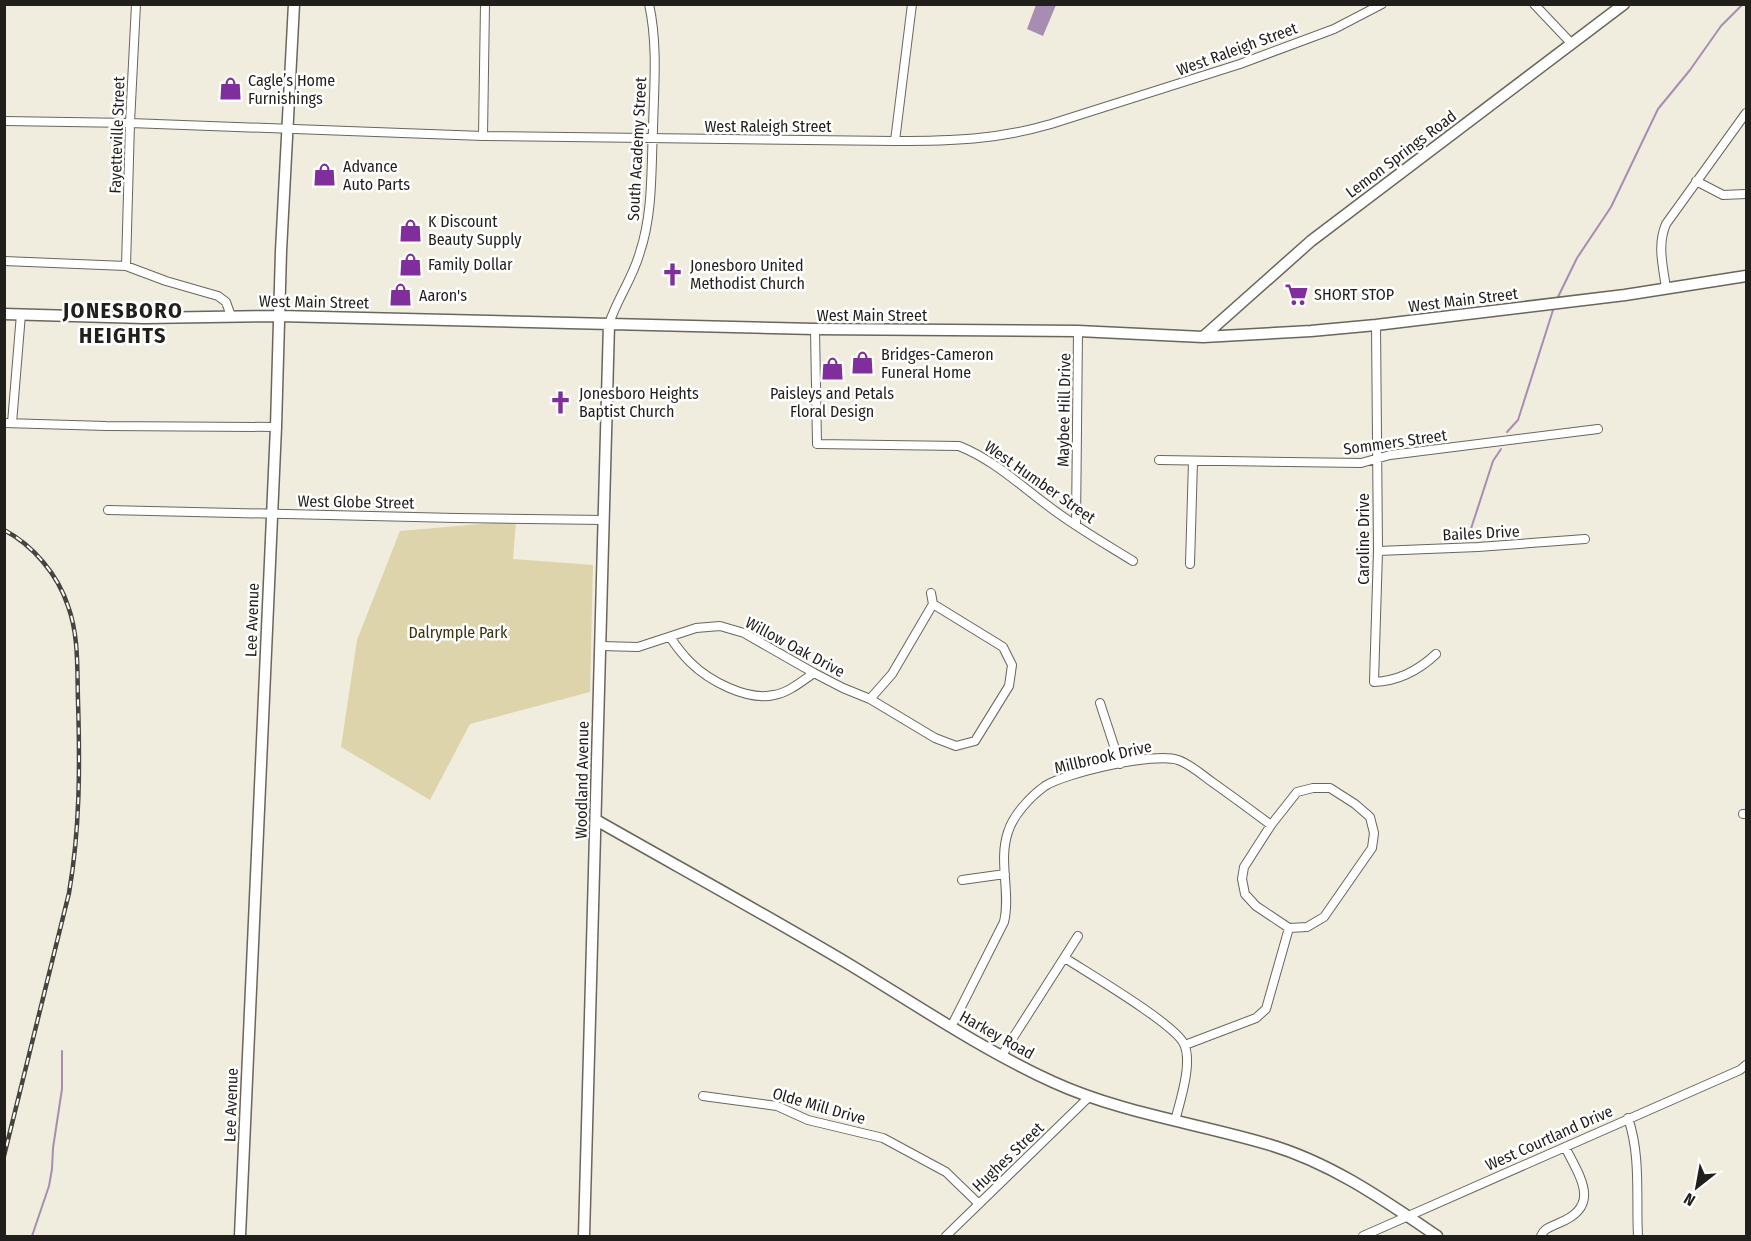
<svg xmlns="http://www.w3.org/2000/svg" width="1751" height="1241" font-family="'Fira Sans Condensed',sans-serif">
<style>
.green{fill:#ddd4ab}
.water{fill:#a88db3}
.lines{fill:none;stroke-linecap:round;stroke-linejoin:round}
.stream{stroke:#a88db3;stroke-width:2}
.street-casing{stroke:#69665b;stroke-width:10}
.secondary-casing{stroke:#69665b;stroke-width:13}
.street{stroke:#fff;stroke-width:8}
.secondary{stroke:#fff;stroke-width:10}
.rail-casing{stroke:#45443e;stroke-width:4.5}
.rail{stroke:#fff;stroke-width:2;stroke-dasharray:7;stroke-linecap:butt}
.labels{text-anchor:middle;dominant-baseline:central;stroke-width:5;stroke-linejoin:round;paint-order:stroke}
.street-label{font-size:16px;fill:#201f1b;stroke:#fff}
.poi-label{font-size:16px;fill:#201f1b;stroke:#fff;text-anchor:start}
.park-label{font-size:16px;fill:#3b330e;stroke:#fff}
.district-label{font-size:22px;font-weight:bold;letter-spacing:1.5px;fill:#201f1b;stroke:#fff}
</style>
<rect width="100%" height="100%" fill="#f0eddf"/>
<!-- green -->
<path class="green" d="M516 521 513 559 593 565 590 692 470 724 430 800 341 747 357 640 400 531Z"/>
<!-- water -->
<path class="water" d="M1036 5H1056L1043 36 1027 29Z"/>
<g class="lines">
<!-- stream -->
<path class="stream" d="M1557 299 1577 258 1611 207 1658 109 1690 70 1721 26 1743 4
M1507 432 1518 420 1554 307
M1467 541 1493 461 1501 449
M32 1236 49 1186 52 1169 53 1148 62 1089V1051"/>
<defs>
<path id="street" d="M1534 4 1571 43
M4 121 130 123 483 136 895 141C952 141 996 140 1051 124L1240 64 1334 29 1382 4
M483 136 485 4
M895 141 912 4
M1696 181 1723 195 1746 194
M4 261 126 266 166 281 218 296 226 302 231 316
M126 266 130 123 136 4
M1666 288C1663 266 1657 245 1666 224L1746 113
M609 324C617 299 633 278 640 252 653 213 651 170 653 129 654 87 658 45 649 4
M1376 325 1378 551 1374 682C1399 681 1418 671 1436 654
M815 329 817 444 959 446C992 459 1019 484 1047 505 1074 526 1104 543 1133 561
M4 423 106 426 276 427
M12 423 21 314
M1159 460 1361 463 1390 455 1598 429
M108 510 456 518 604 520
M1076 525 1078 331
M1378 551 1478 547 1585 539
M1190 564 1193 461
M670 637C676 646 683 655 690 662 709 681 747 701 774 695 788 693 802 681 814 673
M601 646 638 647 696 628 720 626 744 633 814 673 843 688 870 699 892 674 933 604 931 593
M870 699 935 738 956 746 975 741 1009 686 1012 665 1003 647 933 604
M1100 703 1120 764
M1313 788H1330L1355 804 1370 817 1374 833 1372 848 1324 917 1307 927 1289 928 1256 906 1245 894 1242 879 1244 867 1271 825 1297 792Z
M1743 814H1746
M962 880 1005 874
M1065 958C1088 973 1175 1024 1184 1044 1193 1063 1180 1101 1175 1121
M951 1027 1004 922C1011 893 998 861 1008 832 1013 815 1031 796 1045 786 1065 773 1155 752 1178 760 1190 764 1201 774 1212 782 1232 796 1252 811 1271 825
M1185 1045 1256 1018 1266 1009 1289 928
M1002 1055 1078 936
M703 1096 777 1106 808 1120 883 1138 946 1172 979 1204
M1628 1118C1641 1155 1636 1198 1638 1236
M946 1236 1089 1097
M1363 1236 1740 1070 1746 1065
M1541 1236C1544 1228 1551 1227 1559 1223 1602 1206 1580 1177 1565 1147"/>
<path id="secondary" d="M4 314 144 318 279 316 815 329 1078 331 1203 337 1311 331 1376 325 1625 295 1746 276
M1203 337 1311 241 1624 4
M596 820C682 869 768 916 852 966 918 1006 983 1050 1053 1082 1121 1113 1196 1123 1267 1144 1330 1162 1384 1200 1437 1236
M240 1236 276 427 281 251 294 4
M584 1236 609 324"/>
</defs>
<!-- street casing -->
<use href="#street" class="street-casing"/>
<!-- secondary casing -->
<use href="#secondary" class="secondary-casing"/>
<!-- street -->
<use href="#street" class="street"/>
<!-- secondary -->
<use href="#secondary" class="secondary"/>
<defs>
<path id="rail" d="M4 530C33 545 58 575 68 606 79 636 77 669 78 701 80 766 80 829 69 893L4 1156"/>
</defs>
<!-- rail casing -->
<use href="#rail" class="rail-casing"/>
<!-- rail -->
<use href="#rail" class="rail"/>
</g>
<!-- icons -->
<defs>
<symbol id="shop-bare" viewBox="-9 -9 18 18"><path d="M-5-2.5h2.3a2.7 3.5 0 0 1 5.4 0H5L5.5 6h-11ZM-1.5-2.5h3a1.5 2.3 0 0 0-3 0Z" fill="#812e9d" stroke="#fff" stroke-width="2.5" paint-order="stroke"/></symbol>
<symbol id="church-bare" viewBox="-9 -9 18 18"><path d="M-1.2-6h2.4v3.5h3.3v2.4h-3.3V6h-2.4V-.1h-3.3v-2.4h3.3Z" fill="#812e9d" stroke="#fff" stroke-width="2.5" paint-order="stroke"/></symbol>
<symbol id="supermarket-bare" viewBox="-9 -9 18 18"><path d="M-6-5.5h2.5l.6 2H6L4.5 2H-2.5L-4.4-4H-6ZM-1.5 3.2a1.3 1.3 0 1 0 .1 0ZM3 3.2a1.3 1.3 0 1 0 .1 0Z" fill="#812e9d" stroke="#fff" stroke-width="2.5" paint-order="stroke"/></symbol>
</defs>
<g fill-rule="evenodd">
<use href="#shop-bare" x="214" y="72" width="33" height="33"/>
<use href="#shop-bare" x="308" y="158" width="33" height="33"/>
<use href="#shop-bare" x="394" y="214" width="33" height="33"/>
<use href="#shop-bare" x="394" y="248" width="33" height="33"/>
<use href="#church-bare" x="656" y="258" width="33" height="33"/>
<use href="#supermarket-bare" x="1280" y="278" width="33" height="33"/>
<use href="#shop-bare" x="384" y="278" width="33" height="33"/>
<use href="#shop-bare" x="846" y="346" width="33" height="33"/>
<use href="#shop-bare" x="816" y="352" width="33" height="33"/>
<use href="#church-bare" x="544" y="386" width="33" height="33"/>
</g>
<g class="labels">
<!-- street labels -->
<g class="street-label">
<text transform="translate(1237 49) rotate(-20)">West Raleigh Street</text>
<text x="768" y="126">West Raleigh Street</text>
<text transform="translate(117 135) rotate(-88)">Fayetteville Street</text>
<text transform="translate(637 149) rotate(-87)">South Academy Street</text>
<text transform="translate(1401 154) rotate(-37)">Lemon Springs Road</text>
<text transform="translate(1463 300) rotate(-7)">West Main Street</text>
<text transform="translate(314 302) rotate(1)">West Main Street</text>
<text x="872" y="315">West Main Street</text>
<text transform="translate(1064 410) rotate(-89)">Maybee Hill Drive</text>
<text transform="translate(1395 442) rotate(-8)">Sommers Street</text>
<text transform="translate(1040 482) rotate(35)">West Humber Street</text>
<text transform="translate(356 502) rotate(1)">West Globe Street</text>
<text transform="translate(1481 533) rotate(-3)">Bailes Drive</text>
<text transform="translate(1363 539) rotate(-90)">Caroline Drive</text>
<text transform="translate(252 620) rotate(-88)">Lee Avenue</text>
<text transform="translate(795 647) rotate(28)">Willow Oak Drive</text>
<text transform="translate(1103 757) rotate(-13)">Millbrook Drive</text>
<text transform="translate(582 780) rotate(-89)">Woodland Avenue</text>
<text transform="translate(997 1035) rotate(29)">Harkey Road</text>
<text transform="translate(231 1105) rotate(-88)">Lee Avenue</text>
<text transform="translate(819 1106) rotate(16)">Olde Mill Drive</text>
<text transform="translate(1549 1138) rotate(-24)">West Courtland Drive</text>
<text transform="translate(1008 1157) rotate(-44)">Hughes Street</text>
</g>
<!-- poi labels -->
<g class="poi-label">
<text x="248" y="80">Cagle’s Home<tspan x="248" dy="18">Furnishings</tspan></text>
<text x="343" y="166">Advance<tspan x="343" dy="18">Auto Parts</tspan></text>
<text x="428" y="221">K Discount<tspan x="428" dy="18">Beauty Supply</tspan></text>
<text x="428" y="264">Family Dollar</text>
<text x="690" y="265">Jonesboro United<tspan x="690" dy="18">Methodist Church</tspan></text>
<text x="1314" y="294">SHORT STOP</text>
<text x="419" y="295">Aaron's</text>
<text x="881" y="354">Bridges-Cameron<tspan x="881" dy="18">Funeral Home</tspan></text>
<text x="579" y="393">Jonesboro Heights<tspan x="579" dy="18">Baptist Church</tspan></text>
<text x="832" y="393" text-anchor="middle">Paisleys and Petals<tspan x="832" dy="18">Floral Design</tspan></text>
</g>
<!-- park labels -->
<g class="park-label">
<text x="458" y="632">Dalrymple Park</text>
</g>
<!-- district labels -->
<g class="district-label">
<text x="123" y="310">JONESBORO<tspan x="123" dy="25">HEIGHTS</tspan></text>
</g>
</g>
<!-- border -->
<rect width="1751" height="1241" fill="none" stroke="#201f1b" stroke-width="12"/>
<!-- north arrow -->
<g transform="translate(1697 1187) rotate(211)" stroke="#ffffff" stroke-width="4.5" paint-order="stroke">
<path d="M0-4.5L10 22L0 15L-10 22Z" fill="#201f1b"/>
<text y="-9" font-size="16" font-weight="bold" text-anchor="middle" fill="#201f1b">N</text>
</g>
</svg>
